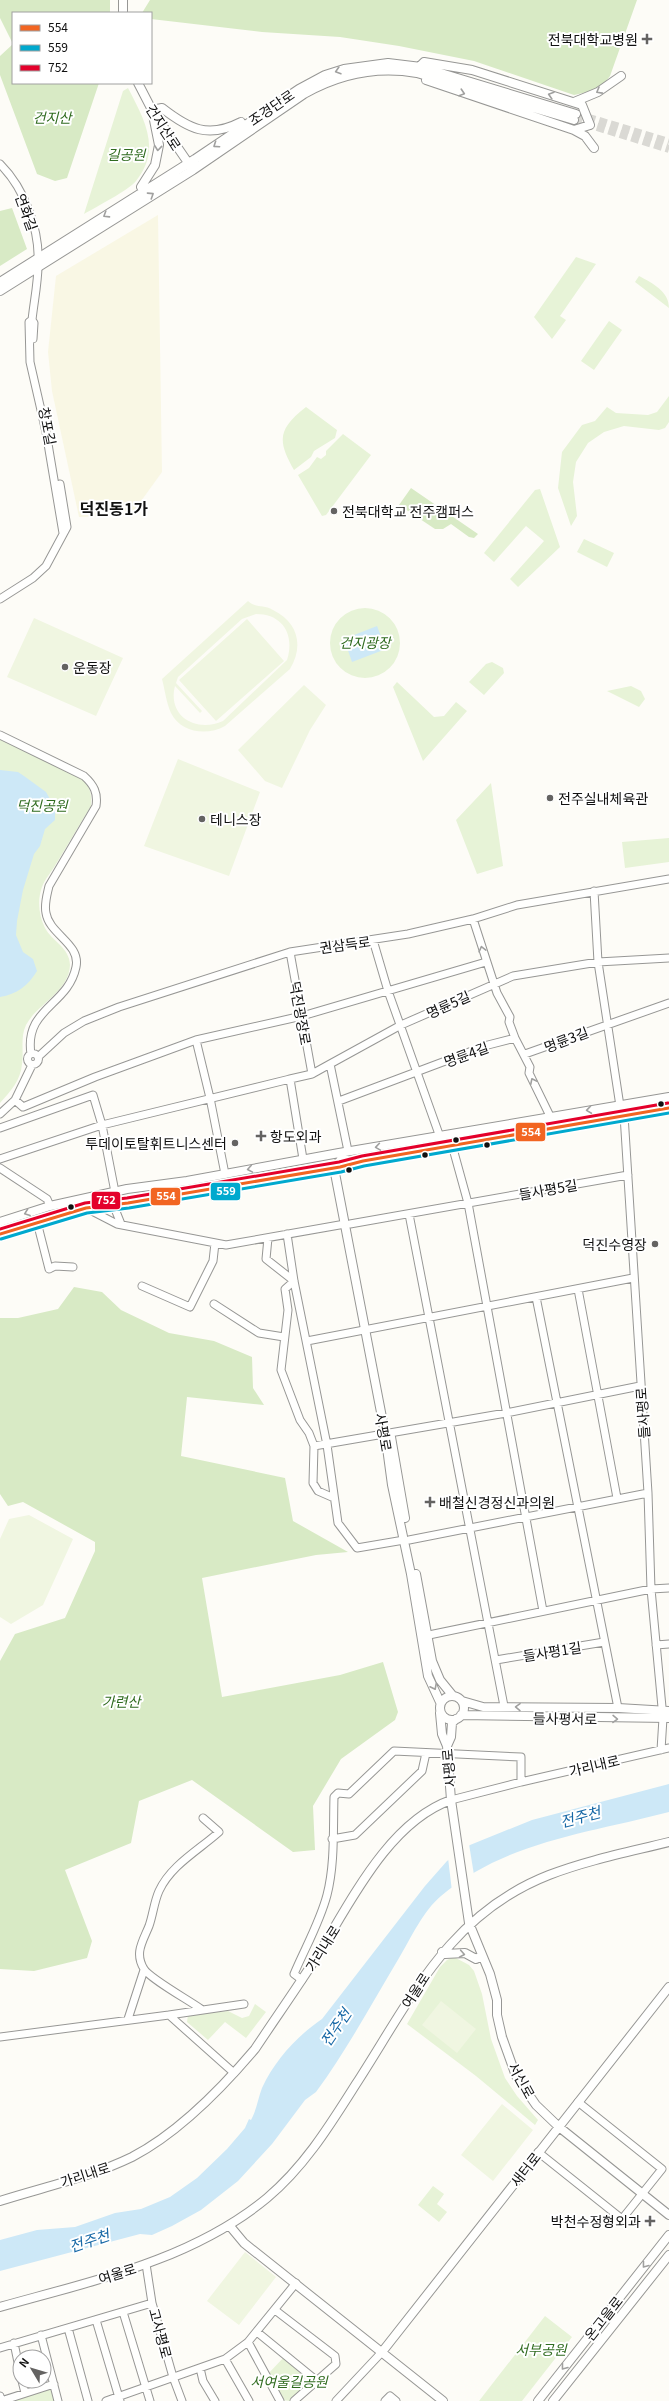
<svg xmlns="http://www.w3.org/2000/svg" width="669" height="2401" font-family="Georgia,'Noto Sans KR',serif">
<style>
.farmland{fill:#f9f7e4}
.green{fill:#e7f3d7}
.forest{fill:#d8eac5}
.pitch{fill:#f0f6e1;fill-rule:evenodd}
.water{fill:#cde8f7}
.pier{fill:#fdfcf7}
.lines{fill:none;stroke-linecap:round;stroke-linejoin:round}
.tertiary-tunnel{stroke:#dad9d4;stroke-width:8;stroke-dasharray:8 4;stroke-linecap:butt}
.minor-casing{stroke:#979795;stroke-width:9}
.tertiary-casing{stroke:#979795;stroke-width:10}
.minor{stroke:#fffffe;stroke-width:7}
.tertiary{stroke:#fffffe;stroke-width:8}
.bus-1-casing{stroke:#fff;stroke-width:6}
.bus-2-casing{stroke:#fff;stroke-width:6}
.bus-3-casing{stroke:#fff;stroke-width:6}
.bus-1{stroke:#f26522;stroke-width:3}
.bus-2{stroke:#00a9ce;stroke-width:3}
.bus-3{stroke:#e4002b;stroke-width:3}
.oneway{stroke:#a0a09f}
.poi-dot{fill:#646362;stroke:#fff;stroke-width:1.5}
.bus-dot{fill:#111;stroke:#fff;stroke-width:1.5}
.labels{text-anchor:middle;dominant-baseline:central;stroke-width:4;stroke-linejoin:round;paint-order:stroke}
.poi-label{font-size:14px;fill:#111;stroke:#fff;text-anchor:start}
.street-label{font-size:14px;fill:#111;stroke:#fff}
.park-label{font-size:14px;font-style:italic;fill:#2f6b1f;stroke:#fff}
.water-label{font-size:15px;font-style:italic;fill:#1768a6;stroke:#fff}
.quarter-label{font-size:16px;font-weight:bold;fill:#111;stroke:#fff}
.line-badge{stroke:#fff;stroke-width:1.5}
.badge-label{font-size:11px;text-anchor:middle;font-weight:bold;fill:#fff}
</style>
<rect width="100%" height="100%" fill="#fdfcf7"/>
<!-- farmland -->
<path class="farmland" d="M158 215 162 472 131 515 79 517 52 391 48 352 56 276Z"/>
<!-- green -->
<path class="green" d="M128 88C144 119 162 149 136 181 129 190 96 207 84 214L123 91Z
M576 257 596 264 560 316 566 320 552 339 534 317Z
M639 276C652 283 669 291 669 308L635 282Z
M609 321 622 330 594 370 581 361Z
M669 396V422L665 428 659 430 624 426 604 432 588 443 576 462 573 482 577 516 571 526 558 488 562 452 582 425 595 421 607 407 616 413 648 415 657 412Z
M306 407 337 430 335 438 314 451 311 457 294 470C277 440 278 429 306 407Z
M343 434 371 455 326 515 322 516 298 475 309 468 317 457 321 459 326 455V451Z
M540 489 560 547 518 587 510 579 544 541 526 526 494 562 484 553 535 490Z
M584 539 614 553 607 567 577 552Z
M330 643a35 35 0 1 1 70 0a35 35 0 1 1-70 0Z
M492 662 503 668 504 673 484 695 469 682 486 664Z
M397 682 434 717 444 716 456 702 467 711 423 761 393 687Z
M631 686 641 691 645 699 639 707 607 691Z
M0 737 80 777C90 785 92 794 91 806 79 825 68 845 56 864 52 871 45 879 42 887 37 900 39 916 45 928 52 941 70 948 70 965 69 992 37 1004 26 1025 20 1037 24 1052 22 1064 21 1080 10 1092 0 1103Z
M491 783 503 866 477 874 456 820Z
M669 838V862L625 868 622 842Z
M454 1957 469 1965 474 1971 482 1994 491 2039 505 2078 517 2096 538 2120 535 2125 476 2076 407 2024 440 1967 447 1960Z
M255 2004 266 2012 246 2038 225 2022 208 2040 187 2022 188 2015 228 2011 242 2018 249 2016Z
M433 2186 444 2194 437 2204 447 2212 439 2222 418 2205Z
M545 2316 572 2337 522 2401H479Z
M285 2356 313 2382 290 2401 282 2400 267 2375Z
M52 2386 56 2401H12Z"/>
<!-- forest -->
<path class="forest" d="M0 0H110V13H13V44L0 18Z
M150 0H637L610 76C601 89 590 92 574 95L474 61 399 46 340 37 262 32 151 19V13H142Z
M13 44V83H99L67 178 55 181 37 174 0 75V56Z
M12 208 27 249 0 266V211Z
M411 488 478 534 474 538 469 537 451 524 443 529H435L399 505Z
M74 1287 102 1292 121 1310 169 1333 214 1341 252 1357 253 1388 264 1405 187 1397 181 1456 285 1478 293 1521 348 1552 316 1555 202 1578 222 1697 340 1675 383 1662 398 1712 395 1720 341 1759 313 1806 315 1850 293 1852 192 1780 139 1801 131 1843 65 1870 92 1941 87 1958 34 1971 0 1969V1661L15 1634 65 1618 95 1551V1542L23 1502 8 1506 0 1494V1318H18L58 1309Z"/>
<!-- pitch -->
<path class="pitch" d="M248 601C257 609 263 604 273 610 298 622 304 646 290 669L225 726C207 736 181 733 171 713 166 702 165 690 162 679ZM256 614C283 614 295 635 287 660L223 721C197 733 167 717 175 686L200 713 202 711 176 683 178 677 242 619Z
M34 618 123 658 96 716 7 677Z
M247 619 284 661 216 721 179 680Z
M304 685 326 705 310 730 282 788 265 781 238 750Z
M178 759 260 792 229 876 144 846Z
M29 1515 73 1539 43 1605 11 1624 0 1617V1539L9 1519Z
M441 2001 476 2029 457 2053 422 2025Z
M502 2104 533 2130 493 2181 461 2155Z
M245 2252 276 2277 239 2325 207 2301Z"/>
<!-- water -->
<path class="water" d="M377 626 386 649 352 662 344 639Z
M0 770 18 772 24 776 46 792 55 808V820L45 829 40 846 34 854 23 890 17 921 16 935 23 952 33 959 37 971C28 986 17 994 0 997Z
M669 1784V1812C590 1833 506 1841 441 1896 423 1911 411 1938 399 1958 372 2003 347 2050 316 2092L305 2100 272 2144 238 2181 201 2210 172 2226 152 2235 140 2234 0 2271V2240L37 2230 75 2227 115 2213 141 2209 170 2197 197 2178 227 2149 245 2128 249 2119 251 2120C257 2109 258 2098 262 2088 275 2060 297 2036 322 2019L425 1886 447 1861 470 1845 532 1820Z"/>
<!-- pier -->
<path class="pier" d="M469 1844 474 1875 452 1891 448 1858Z"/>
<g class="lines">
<!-- tertiary-tunnel -->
<path class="tertiary-tunnel" d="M576 114 669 142
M574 120 669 149"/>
<defs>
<path id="minor" d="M0 164C25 189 40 230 38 265 38 283 34 301 32 320L29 322 30 362 46 432 63 533
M32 320 34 323 33 339
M0 599 33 578 46 566 67 527 60 484
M0 735 84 776C94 785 98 793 96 806L49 886C47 895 44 904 46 913 49 934 81 944 76 967 68 1006 24 1008 31 1054
M594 891 598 962 620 1106
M473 919 497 993 510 1017 509 1022 515 1038 530 1067 529 1073 550 1116
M373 940 388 991 440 1137
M290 952 312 1074 330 1064 348 1151
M196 1040 210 1098 225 1174
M27.5 1059a5.5 5.5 0 1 1 11 0a5.5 5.5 0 1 1-11 0Z
M525 1054 669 1003
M38 1057 64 1033 84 1021 119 1007 290 952 408 934 473 919 517 905 669 879
M330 1064 401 1025 513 976 598 962 669 958
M15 1100 23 1107 95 1077 196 1040 302 1016 486 962
M339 1101 488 1045 515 1038
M0 1114 15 1100 32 1065
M624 1115 648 1493 651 1589 663 1718 661 1750
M0 1128 93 1095 102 1125 115 1192
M452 1145 468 1203 543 1611
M0 1159 102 1125 290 1079
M303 1159 290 1079 312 1074
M0 1168 47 1199 50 1206
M113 1204 121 1224
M86 1208 117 1224 226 1245 345 1224
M409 1214 504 1706
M37 1222 49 1269 55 1266 73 1267
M350 1224 628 1175
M287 1234 294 1281 327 1445 338 1523 357 1548 404 1540
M268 1238 266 1259 294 1281 285 1289 288 1310 281 1370 300 1420 309 1433 314 1446 313 1483 318 1491 334 1498
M142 1286 190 1307 213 1261 215 1243
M578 1289 617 1498
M536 1297 618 1708
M214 1304 259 1333 284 1337
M307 1341 633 1278
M314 1446 506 1413 640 1386
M409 1540 648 1493
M429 1635 651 1589 669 1588
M656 1645 669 1644
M496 1660 604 1642
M451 1800 521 1782 669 1748
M332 1839 355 1835 422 1771 426 1753
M302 1980 294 1974C305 1948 320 1922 327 1895 335 1864 333 1829 334 1797L338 1793 349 1794 394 1751 521 1757V1782
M201 2009C190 2001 149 1978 144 1969 134 1953 143 1941 149 1926 153 1915 154 1902 159 1891 171 1865 199 1850 219 1832L203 1818
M169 2015 244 2004
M128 2019 144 1970
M0 2037 169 2015 234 2073
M538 2152 622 2219 662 2169 578 2102
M146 2264 152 2303 173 2377 182 2401
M275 2310 335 2356 336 2364 294 2401
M123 2312 150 2401
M96 2320 120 2401
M68 2328 88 2401
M257 2332 317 2381
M41 2335 58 2401
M248 2342 280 2401
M14 2343 20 2372
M0 2348 152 2303
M225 2359 249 2401
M200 2368 203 2381 215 2401
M22 2381 25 2393
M0 2396 1 2401 54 2384
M106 2401 225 2359 248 2342 296 2283
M336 2401 382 2352
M385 2401 390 2396 396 2401"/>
<path id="tertiary" d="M123 13V0
M419 67 424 62 472 70 582 105 590 125 574 130
M426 80 574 130 585 136 594 148
M138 83 152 110 191 167
M574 102 598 92 621 76
M143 191 141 187 155 165 159 145 152 110 162 108C189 129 208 139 241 122
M0 282 195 159 299 89 325 75 344 69 388 63 421 67 576 114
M0 291 193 170 304 94C339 74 377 66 417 73L574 120
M348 1151 334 1168 385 1433 392 1485 411 1574 428 1676 440 1702
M0 1222 50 1206 127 1189 187 1181 339 1153 669 1097
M0 1234 86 1208 128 1203 340 1167 363 1161 669 1108
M391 1437 405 1518
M416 1574 432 1661 440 1680 453 1696
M440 1708a12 12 0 1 1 24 0a12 12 0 1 1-24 0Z
M462 1701 483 1707 618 1708 669 1711
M440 1713 442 1734 447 1746 451 1800 469 1923 490 1974 497 2000V2015L502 2037 516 2076 536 2105 559 2127 669 2215
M461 1715 669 1718
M447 1746 451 1737 452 1723 456 1719
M442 1952 445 1954 465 1953 476 1959 482 1956
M0 2201C44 2187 91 2177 132 2157 178 2133 222 2088 255 2049 275 2019 296 1989 316 1958 349 1905 388 1822 451 1800
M229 2225 244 2243 443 2401
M0 2307C92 2281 192 2260 267 2198 305 2166 330 2125 356 2084 411 1999 449 1914 549 1875 588 1860 629 1852 669 1842
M382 2352 669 1987
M538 2401 669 2235
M553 2401 669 2255"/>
</defs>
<!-- minor casing -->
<use href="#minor" class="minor-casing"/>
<!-- tertiary casing -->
<use href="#tertiary" class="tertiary-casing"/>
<!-- minor -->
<use href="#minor" class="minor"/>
<!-- tertiary -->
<use href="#tertiary" class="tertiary"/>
<defs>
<path id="bus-1" d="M0 1234 86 1208 128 1203 340 1167 363 1161 669 1108"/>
<path id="bus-2" d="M1 1239 87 1213 129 1208 341 1172 364 1166 669 1113"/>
<path id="bus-3" d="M0 1229 85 1203 127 1198 339 1162 362 1156 668 1103"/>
</defs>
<!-- bus-1 casing -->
<use href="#bus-1" class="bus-1-casing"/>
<!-- bus-2 casing -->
<use href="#bus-2" class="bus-2-casing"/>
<!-- bus-3 casing -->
<use href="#bus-3" class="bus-3-casing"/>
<!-- bus-1 -->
<use href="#bus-1" class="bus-1"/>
<!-- bus-2 -->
<use href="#bus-2" class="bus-2"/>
<!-- bus-3 -->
<use href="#bus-3" class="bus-3"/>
</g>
<!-- one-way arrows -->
<defs><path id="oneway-chevron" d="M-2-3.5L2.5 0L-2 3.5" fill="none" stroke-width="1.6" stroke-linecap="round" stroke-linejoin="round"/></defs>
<g class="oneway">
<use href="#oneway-chevron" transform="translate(338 71) rotate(163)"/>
<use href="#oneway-chevron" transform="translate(599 91) rotate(151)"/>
<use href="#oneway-chevron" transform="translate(462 93) rotate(18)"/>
<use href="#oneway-chevron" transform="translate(551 95) rotate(-163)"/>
<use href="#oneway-chevron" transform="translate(216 145) rotate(146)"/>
<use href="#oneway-chevron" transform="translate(158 148) rotate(96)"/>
<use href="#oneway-chevron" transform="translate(151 195) rotate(-33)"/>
<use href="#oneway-chevron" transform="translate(106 215) rotate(148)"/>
<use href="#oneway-chevron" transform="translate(482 949) rotate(-104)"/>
<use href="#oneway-chevron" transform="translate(533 1081) rotate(-116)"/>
<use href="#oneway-chevron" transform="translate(589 1110) rotate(172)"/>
<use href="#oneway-chevron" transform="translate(378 1147) rotate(171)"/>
<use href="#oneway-chevron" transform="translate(250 1169) rotate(170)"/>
<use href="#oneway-chevron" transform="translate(27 1213) rotate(160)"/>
<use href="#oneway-chevron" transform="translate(434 1687) rotate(63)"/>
<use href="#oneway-chevron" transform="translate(518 1707) rotate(-179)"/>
<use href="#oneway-chevron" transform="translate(615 1719) rotate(1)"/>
<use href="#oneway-chevron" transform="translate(462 1954) rotate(10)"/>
<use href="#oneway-chevron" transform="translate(645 2265) rotate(128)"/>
<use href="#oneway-chevron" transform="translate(564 2367) rotate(128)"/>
</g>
<!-- markers -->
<g class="poi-dot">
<path d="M645 33h4v4h4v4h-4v4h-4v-4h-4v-4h4z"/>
<circle cx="334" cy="511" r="4"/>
<circle cx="65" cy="667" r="4"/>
<circle cx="550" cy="798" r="4"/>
<circle cx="202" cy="819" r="4"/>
<path d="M259 1130h4v4h4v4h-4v4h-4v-4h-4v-4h4z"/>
<circle cx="235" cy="1143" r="4"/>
<circle cx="655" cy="1244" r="4"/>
<path d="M428 1496h4v4h4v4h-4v4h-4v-4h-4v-4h4z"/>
<path d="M648 2215h4v4h4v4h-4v4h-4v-4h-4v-4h4z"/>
</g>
<g class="bus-dot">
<circle cx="661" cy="1104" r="3.5"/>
<circle cx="456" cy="1140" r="3.5"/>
<circle cx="487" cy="1145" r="3.5"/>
<circle cx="425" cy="1155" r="3.5"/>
<circle cx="349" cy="1170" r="3.5"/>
<circle cx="71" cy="1207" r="3.5"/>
</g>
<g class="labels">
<!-- poi labels -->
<g class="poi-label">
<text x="638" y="39" text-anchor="end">전북대학교병원</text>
<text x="342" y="511">전북대학교 전주캠퍼스</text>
<text x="73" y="667">운동장</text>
<text x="558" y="798">전주실내체육관</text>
<text x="210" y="819">테니스장</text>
<text x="270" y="1136">항도외과</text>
<text x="227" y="1143" text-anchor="end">투데이토탈휘트니스센터</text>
<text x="647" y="1244" text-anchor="end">덕진수영장</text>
<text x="439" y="1502">배철신경정신과의원</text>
<text x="641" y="2221" text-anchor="end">박천수정형외과</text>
</g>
<!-- street labels -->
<g class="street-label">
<text transform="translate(271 107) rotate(-34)">조경단로</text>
<text transform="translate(164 127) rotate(57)">건지산로</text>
<text transform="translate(27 212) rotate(70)">연화길</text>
<text transform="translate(48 426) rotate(79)">창포길</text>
<text transform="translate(345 944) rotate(-8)">권삼득로</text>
<text transform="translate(448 1004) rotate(-24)">명륜5길</text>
<text transform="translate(301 1013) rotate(80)">덕진광장로</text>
<text transform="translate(566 1039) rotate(-21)">명륜3길</text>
<text transform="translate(466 1054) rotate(-20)">명륜4길</text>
<text transform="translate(548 1189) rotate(-10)">들사평5길</text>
<text transform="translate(642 1413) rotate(-94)">들사평로</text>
<text transform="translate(384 1432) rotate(80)">사평로</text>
<text transform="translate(552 1651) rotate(-9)">들사평1길</text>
<text transform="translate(565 1718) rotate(1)">들사평서로</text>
<text transform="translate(594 1765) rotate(-13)">가리내로</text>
<text transform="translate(448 1768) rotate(-95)">사평로</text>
<text transform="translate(322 1948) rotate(-58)">가리내로</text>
<text transform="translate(415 1990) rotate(-57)">여울로</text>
<text transform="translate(522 2080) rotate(61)">서신로</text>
<text transform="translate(525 2169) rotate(-52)">새터로</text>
<text transform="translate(85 2174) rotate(-18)">가리내로</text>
<text transform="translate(117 2273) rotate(-17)">여울로</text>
<text transform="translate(603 2318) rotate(-52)">온고을로</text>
<text transform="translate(161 2333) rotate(75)">고사평로</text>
</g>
<!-- park labels -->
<g class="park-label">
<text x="52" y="117">건지산</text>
<text x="126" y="154">길공원</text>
<text x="365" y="642">건지광장</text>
<text x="42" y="805">덕진공원</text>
<text x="121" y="1701">가련산</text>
<text x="541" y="2349">서부공원</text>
<text x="289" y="2381">서여울길공원</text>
</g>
<!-- water labels -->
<g class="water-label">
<text transform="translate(580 1816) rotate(-15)">전주천</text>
<text transform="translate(335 2027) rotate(-56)">전주천</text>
<text transform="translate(89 2240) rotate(-18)">전주천</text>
</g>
<!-- quarter labels -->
<g class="quarter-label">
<text x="114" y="508">덕진동1가</text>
</g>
</g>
<g class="line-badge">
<rect x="515" y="1122" width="31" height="20" rx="4" fill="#f26522"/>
<rect x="210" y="1182" width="31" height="19" rx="4" fill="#00a9ce"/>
<rect x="150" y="1187" width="31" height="19" rx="4" fill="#f26522"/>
<rect x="91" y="1191" width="30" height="19" rx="4" fill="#e4002b"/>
</g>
<g class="badge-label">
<text x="531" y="1136">554</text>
<text x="226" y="1195">559</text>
<text x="166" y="1200">554</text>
<text x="106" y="1204">752</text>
</g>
<!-- legend -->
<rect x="12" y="12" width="140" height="72" fill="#ffffff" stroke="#a0a0a0"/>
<rect x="20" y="25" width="20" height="6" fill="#f26522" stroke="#a0a0a0"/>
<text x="48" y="32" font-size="12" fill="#111111">554</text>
<rect x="20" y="45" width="20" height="6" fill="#00a9ce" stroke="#a0a0a0"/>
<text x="48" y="52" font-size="12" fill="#111111">559</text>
<rect x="20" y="65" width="20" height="6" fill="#e4002b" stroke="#a0a0a0"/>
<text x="48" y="72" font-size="12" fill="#111111">752</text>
<!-- north arrow -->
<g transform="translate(32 2369) rotate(308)"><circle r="19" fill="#ffffff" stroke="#a0a0a0"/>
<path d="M0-3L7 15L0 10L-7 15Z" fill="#646362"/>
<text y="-6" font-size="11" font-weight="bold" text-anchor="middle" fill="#111111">N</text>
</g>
</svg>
